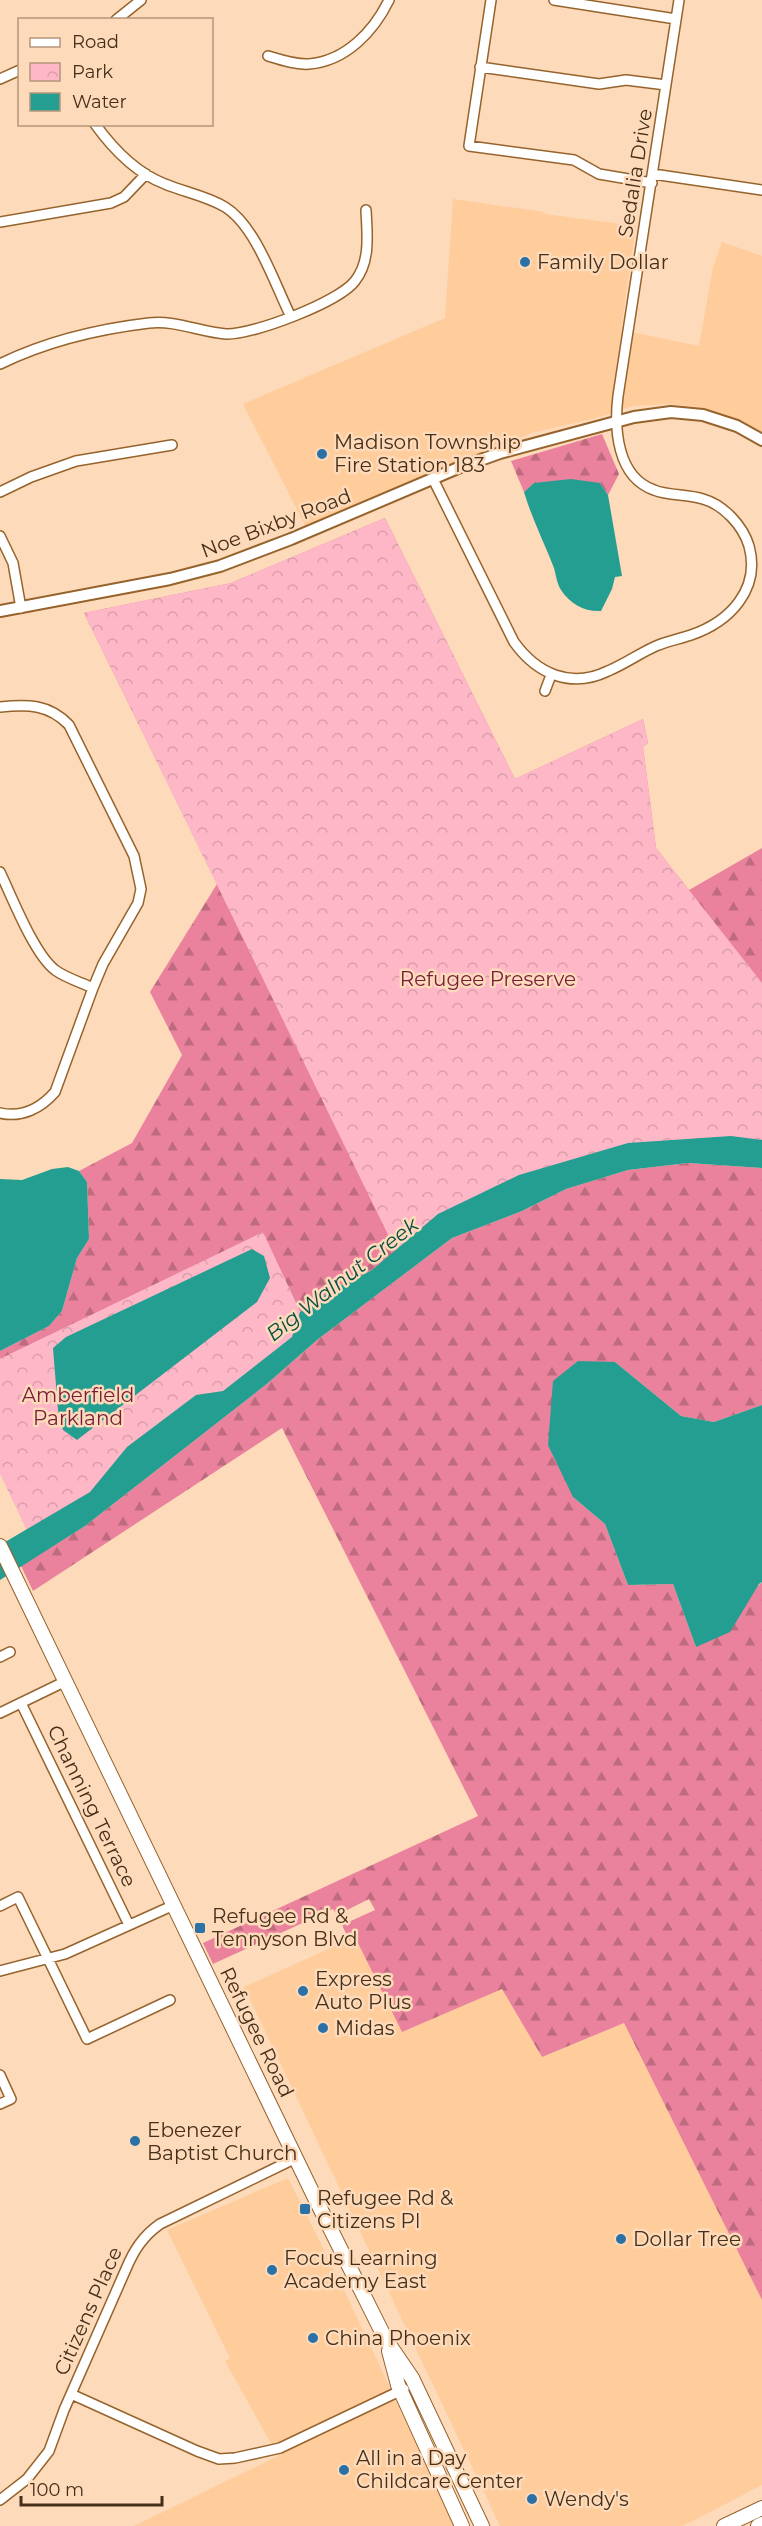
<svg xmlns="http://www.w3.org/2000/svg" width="762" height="2526" font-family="Montserrat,sans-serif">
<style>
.built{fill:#ffcc9c}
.forest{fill:url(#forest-firs)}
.park{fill:url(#park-crowns)}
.water{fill:#259e92}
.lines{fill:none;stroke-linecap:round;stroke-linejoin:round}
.minor-casing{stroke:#96632c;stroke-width:12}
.tertiary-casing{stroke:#96632c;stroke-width:14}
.primary-casing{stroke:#96632c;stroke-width:16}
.minor{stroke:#fff;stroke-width:9}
.tertiary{stroke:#fff;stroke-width:10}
.primary{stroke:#fff;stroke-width:14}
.poi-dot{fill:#2b71a6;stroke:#fddaba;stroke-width:2}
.labels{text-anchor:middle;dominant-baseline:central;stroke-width:5;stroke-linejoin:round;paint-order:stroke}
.street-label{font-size:20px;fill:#462f19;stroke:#fddaba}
.poi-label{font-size:20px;fill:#462f19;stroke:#fddaba;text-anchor:start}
.park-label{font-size:20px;fill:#771c3b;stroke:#fddaba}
.water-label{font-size:21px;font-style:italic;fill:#094d46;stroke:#fddaba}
</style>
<defs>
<pattern id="forest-firs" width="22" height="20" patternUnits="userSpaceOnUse" patternTransform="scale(1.5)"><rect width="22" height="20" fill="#ea829d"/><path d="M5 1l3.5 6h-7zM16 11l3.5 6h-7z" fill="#bf6b7f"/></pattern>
<pattern id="park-crowns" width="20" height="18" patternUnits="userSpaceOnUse" patternTransform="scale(1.5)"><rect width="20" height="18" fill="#fdb7c6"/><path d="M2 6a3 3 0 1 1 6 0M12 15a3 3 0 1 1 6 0" fill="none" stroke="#da9eaa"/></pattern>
</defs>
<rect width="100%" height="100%" fill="#fddaba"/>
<!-- built -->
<path class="built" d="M453 199 544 212 545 214 636 226 621 330 699 346 713 267 722 242 762 256V433L699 407 670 404 633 406 596 418 532 433 306 527 243 404 445 318Z
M355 1937 402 2032 502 1989 542 2057 624 2023 762 2300V2485L683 2526H500L244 1987Z
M288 2178 345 2292 455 2526H134L278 2456 225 2361 230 2358 167 2230Z"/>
<!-- forest -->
<path class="forest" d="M602 434 619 474 608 495 600 483H534L524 492 511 461Z
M385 518 515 779 643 719 648 743 643 747 656 848 689 890 762 848V1140L628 1143 397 1253 396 1251 372 1270 336 1288 300 1312 263 1233 0 1359V1351L49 1326 62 1311 77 1258 89 1239 87 1182 79 1171 132 1143 182 1055 150 992 217 884 84 613 231 583Z
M688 1163 762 1168V1405L714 1422 681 1416 615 1362 573 1497 605 1524 628 1585 673 1584 696 1647 762 1582V2300L624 2023 542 2057 502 1989 402 2032 355 1937 349 1940 342 1925 375 1910 369 1899 337 1915 333 1909 213 1964 203 1943 478 1816 282 1428 33 1591 21 1566 85 1526 268 1383 317 1340 452 1238 522 1211 566 1189 628 1170Z"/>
<!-- park -->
<path class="park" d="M385 518 515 779 643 719 648 743 643 747 656 848 762 983V1153L647 1145 397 1253 84 613 231 583Z
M263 1232 308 1329 31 1539 0 1474V1359Z"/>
<!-- water -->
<path class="water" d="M571 479 600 483 608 495 622 576 615 577 612 589 601 611C585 612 570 604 561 590 557 584 556 575 554 568 544 542 532 519 524 492L534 483Z
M731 1136 762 1140V1168L688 1163 628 1170 566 1189 522 1211 452 1238 317 1340 268 1383 85 1526 0 1580V1545L90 1492 127 1447 196 1395 223 1391 292 1337 300 1312 336 1288 372 1270 438 1214 519 1175 628 1143Z
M68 1167 79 1171 87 1182 89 1239 77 1258 62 1311 49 1326 0 1351V1179L22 1180 52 1169Z
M252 1249 264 1256 270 1278 257 1302 77 1440 63 1430 58 1410 53 1348 66 1337Z
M578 1361 615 1362 681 1416 714 1422 762 1405V1582L759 1584 730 1632 696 1647 673 1584 628 1585 605 1524 573 1497 548 1445 553 1381Z"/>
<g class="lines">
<defs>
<path id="minor" d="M491 0 469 146 574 160 599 174 652 183
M554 0 676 19
M116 20 141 0
M268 56C281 60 296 65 309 64 346 61 374 31 389 0
M480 67 599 84 626 80 666 85
M0 79 20 70
M95 124C113 149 136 173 165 184 184 192 207 196 225 207 256 226 275 285 291 317
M653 174 762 190
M0 222 111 203 124 197 146 174
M0 364C47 341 98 329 149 323 176 320 200 332 226 334 253 335 339 302 355 281 371 261 367 233 366 210
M433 479 514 642C537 674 571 689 608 671 625 664 640 653 656 646 668 641 679 639 691 635 729 622 761 590 749 546 743 526 724 505 703 499 687 494 669 496 654 490 617 477 614 429 618 396L679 0
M0 492 31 477 76 461 172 445
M0 536 13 563 21 608
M545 691 551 675
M0 707C27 704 49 704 69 725L134 856 141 889 138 903 103 964 93 988 55 1092C41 1108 22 1118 0 1113
M0 872C12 897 34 954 55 970 66 978 80 982 93 988
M0 1657 10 1652
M21 1703 129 1925
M0 1713 66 1681
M0 1906 18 1897 87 2039 170 2000
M0 1971 65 1954 174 1905
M0 2075 11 2099 0 2104
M71 2394 197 2451 219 2459 235 2458 280 2448 404 2389
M0 2500 27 2479 49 2451 64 2410 126 2269C134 2250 143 2236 160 2224L296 2158"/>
<path id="tertiary" d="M0 611 170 579 220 566 291 539 458 468 500 453 634 417 671 412 703 415 737 426 762 440"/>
<path id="primary" d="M0 1546 315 2198 386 2340 412 2378 482 2526
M389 2351 398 2385 462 2526
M724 2526 762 2508
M758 2526 762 2524"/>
</defs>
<!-- minor casing -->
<use href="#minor" class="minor-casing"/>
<!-- tertiary casing -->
<use href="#tertiary" class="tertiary-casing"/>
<!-- primary casing -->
<use href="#primary" class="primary-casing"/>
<!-- minor -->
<use href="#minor" class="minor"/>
<!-- tertiary -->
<use href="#tertiary" class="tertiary"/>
<!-- primary -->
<use href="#primary" class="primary"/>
</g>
<!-- markers -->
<g class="poi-dot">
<circle cx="525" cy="262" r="6"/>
<circle cx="322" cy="454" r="6"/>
<rect x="194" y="1922" width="12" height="12" rx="3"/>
<circle cx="303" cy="1991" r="6"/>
<circle cx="323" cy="2028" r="6"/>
<circle cx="135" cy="2141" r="6"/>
<rect x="299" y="2203" width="12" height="12" rx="3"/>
<circle cx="621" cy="2239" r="6"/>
<circle cx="272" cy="2270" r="6"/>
<circle cx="313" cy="2338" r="6"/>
<circle cx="344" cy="2470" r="6"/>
<circle cx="532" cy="2499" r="6"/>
</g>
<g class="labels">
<!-- street labels -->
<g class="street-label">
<text transform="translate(635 173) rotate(-81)">Sedalia Drive</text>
<text transform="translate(276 523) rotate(-21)">Noe Bixby Road</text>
<text transform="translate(92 1806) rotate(64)">Channing Terrace</text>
<text transform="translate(257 2032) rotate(64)">Refugee Road</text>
<text transform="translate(88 2311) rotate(-66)">Citizens Place</text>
</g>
<!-- poi labels -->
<g class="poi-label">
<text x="537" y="262">Family Dollar</text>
<text x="334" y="442">Madison Township<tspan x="334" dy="23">Fire Station 183</tspan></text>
<text x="212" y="1916">Refugee Rd &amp;<tspan x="212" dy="23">Tennyson Blvd</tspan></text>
<text x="315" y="1979">Express<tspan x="315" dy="23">Auto Plus</tspan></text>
<text x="335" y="2028">Midas</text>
<text x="147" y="2130">Ebenezer<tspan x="147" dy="23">Baptist Church</tspan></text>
<text x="317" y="2198">Refugee Rd &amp;<tspan x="317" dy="23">Citizens Pl</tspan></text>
<text x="633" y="2239">Dollar Tree</text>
<text x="284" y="2258">Focus Learning<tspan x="284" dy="23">Academy East</tspan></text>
<text x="325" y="2338">China Phoenix</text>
<text x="356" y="2458">All in a Day<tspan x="356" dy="23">Childcare Center</tspan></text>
<text x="544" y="2499">Wendy's</text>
</g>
<!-- park labels -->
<g class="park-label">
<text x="488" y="979">Refugee Preserve</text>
<text x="78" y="1395">Amberfield<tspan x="78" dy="23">Parkland</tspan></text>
</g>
<!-- water labels -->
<g class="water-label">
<text transform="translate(342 1279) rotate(-38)">Big Walnut Creek</text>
</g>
</g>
<!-- legend -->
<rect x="18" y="18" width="195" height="108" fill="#fddaba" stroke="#b4967a" stroke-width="1.5"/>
<rect x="30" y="38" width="30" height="9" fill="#ffffff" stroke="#b4967a" stroke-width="1.5"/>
<text x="72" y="48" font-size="18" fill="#462f19">Road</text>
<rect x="30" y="63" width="30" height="18" fill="url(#park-crowns)" stroke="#b4967a" stroke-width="1.5"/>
<text x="72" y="78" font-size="18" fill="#462f19">Park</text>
<rect x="30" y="93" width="30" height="18" fill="#259e92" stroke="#b4967a" stroke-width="1.5"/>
<text x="72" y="108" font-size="18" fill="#462f19">Water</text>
<!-- scale -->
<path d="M21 2496v9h141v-9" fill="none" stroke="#462f19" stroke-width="3"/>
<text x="30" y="2496" font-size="18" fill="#462f19" stroke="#fddaba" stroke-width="4.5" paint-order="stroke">100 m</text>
</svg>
